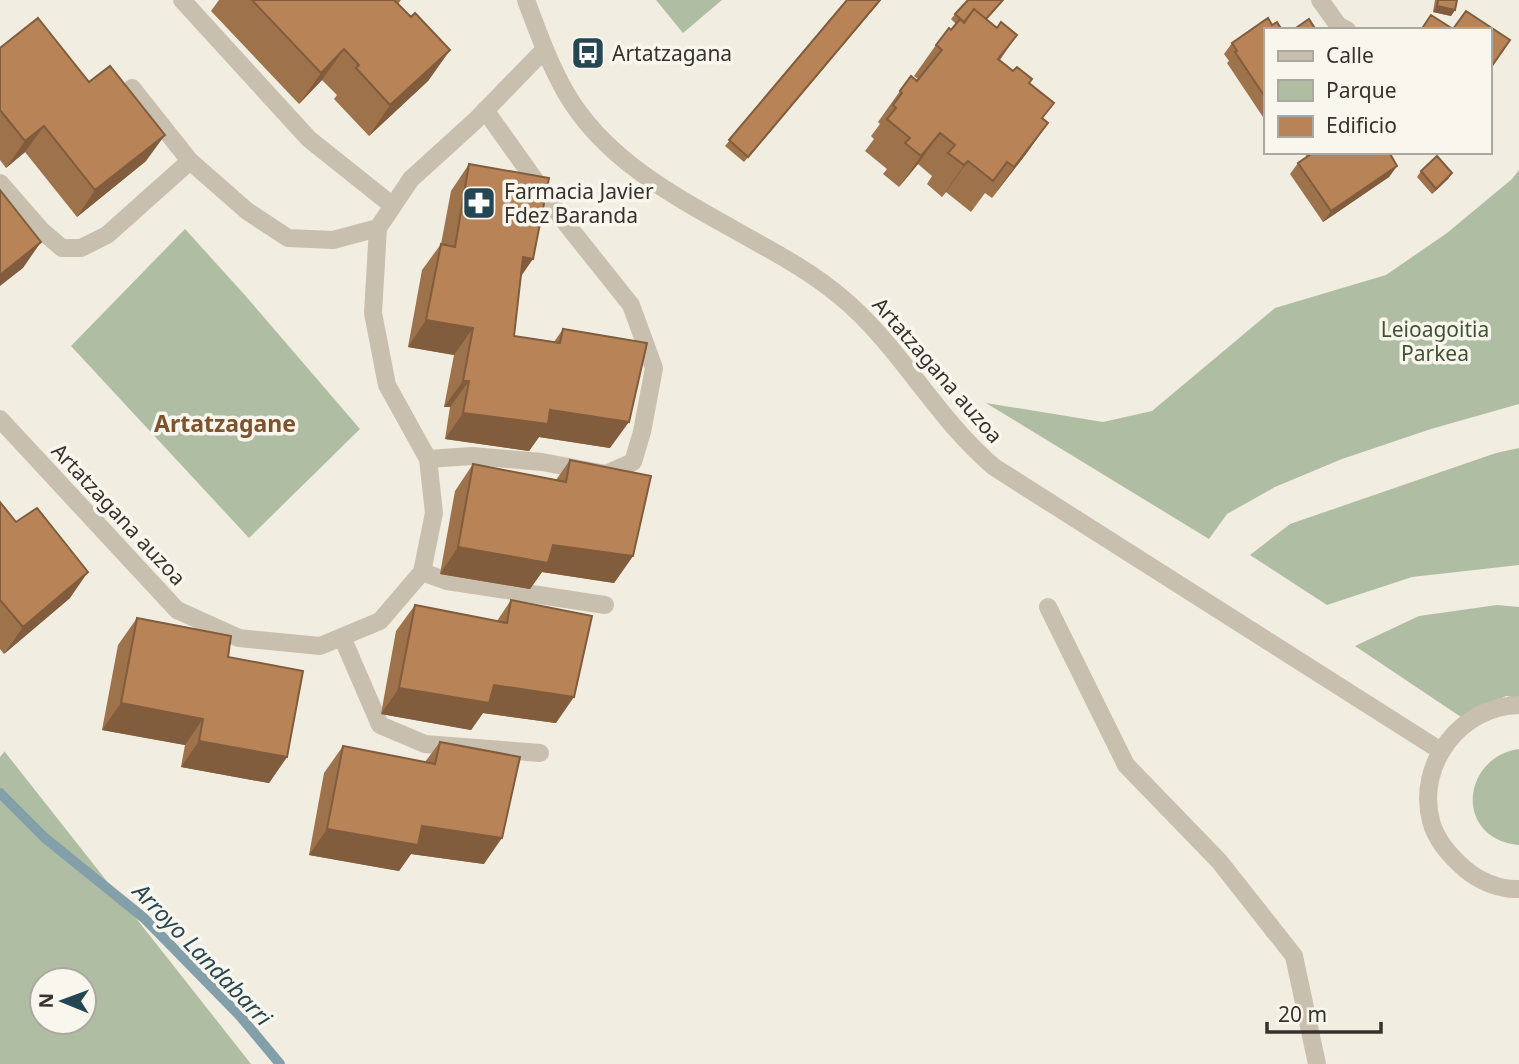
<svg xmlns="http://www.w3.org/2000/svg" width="1519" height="1064" font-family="'Noto Sans',sans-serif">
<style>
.green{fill:#afbea2;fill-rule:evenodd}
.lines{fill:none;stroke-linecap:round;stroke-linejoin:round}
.stream{stroke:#83a0aa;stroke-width:10}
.minor{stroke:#c8bfae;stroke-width:18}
.wall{fill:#9e724b}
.shaded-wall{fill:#815c3d}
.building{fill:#b88457;stroke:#815c3d;stroke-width:2}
.labels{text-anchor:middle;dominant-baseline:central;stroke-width:7;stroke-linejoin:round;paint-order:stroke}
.poi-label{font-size:21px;fill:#37322b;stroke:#f9f6ed;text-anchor:start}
.park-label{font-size:21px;fill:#3f5332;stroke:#f9f6ed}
.street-label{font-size:21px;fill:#37322b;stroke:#f9f6ed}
.neighbourhood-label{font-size:23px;font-weight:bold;fill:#7d522e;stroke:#f9f6ed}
.water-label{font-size:23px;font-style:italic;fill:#254754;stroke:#f9f6ed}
</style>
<rect width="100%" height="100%" fill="#f1ede1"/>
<!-- green -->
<path class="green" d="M656 0H722L683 33Z
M1519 170V404L1431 429 1342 459 1275 487 1227 514 1209 539 986 403 1103 422 1152 411 1275 308 1386 275 1447 233 1512 179Z
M185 229 243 293 360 429 249 538 71 346Z
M1519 448V565L1412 577 1327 605 1250 555 1290 524 1496 453Z
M1497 605 1519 607V698L1506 696 1461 717 1355 646 1419 616Z
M1519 749V845H1518C1512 844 1506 843 1501 841 1455 822 1468 756 1519 749Z
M5 751V752L251 1064H0V757ZM42 980H84V1022H42Z"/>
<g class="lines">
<!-- stream -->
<path class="stream" d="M0 793 45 838 144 918 240 1016 280 1064"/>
<!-- minor -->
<path class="minor" d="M182 0 309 139 393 206
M526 0C538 32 549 63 566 93 603 157 670 194 733 229 770 250 808 269 841 297 900 346 935 417 994 467L1441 751
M1320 0 1338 25 1347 30
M132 88 190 161 247 211 288 238 333 240 378 228
M0 183 41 230 62 248H81L107 235 190 161
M0 419 177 610 239 638 320 646 380 621 422 572 434 513 428 459 387 385 373 313 378 228 411 179 476 120 544 50
M428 459 472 456 542 462 606 474 633 462 642 432 654 368 631 305 564 221 485 110
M422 572 447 581 605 605
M1048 607 1126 765 1219 861 1294 956 1317 1064
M342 637 380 725 425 744 540 753
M1519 705C1461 706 1416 764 1431 821 1436 841 1450 856 1465 869 1479 881 1500 890 1519 889"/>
</g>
<!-- wall -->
<path class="wall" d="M219 0H401L398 4 411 17 450 50 428 81 369 136 334 99 337 95 322 80 299 104 211 11Z
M847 0H881L744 162 725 146Z
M1435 0H1457L1455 10 1451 16 1433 12Z
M955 14 987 20 997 28 1017 35 1000 60 1029 83 1043 118 1048 123 1026 154 992 198 985 193 971 212 946 192 942 197 927 184 932 176 918 164 899 187 883 174 887 169 865 151 874 139 871 136 880 124 878 122 900 91 917 81 919 80 914 76 936 45 956 24 951 19Z
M1272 25 1265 30V120L1227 63 1229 61 1224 54 1232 43Z
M0 48 146 161 77 217 25 152 6 168 0 160Z
M1304 152H1389L1397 166 1389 177 1323 222 1290 174 1298 163 1307 157Z
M469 164 521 276 514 336 554 342 563 329 610 448 539 437 529 451 445 439 450 407H444L454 355 408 347 422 270 441 244 451 191Z
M1421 171 1452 173 1448 179 1432 194 1417 177Z
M570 460 633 556 614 583 542 572 530 589 440 574 455 491 473 464 556 480Z
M0 502 70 598 4 654 0 649Z
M511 600 556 723 483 713 471 730 381 714 396 631 415 605 497 621Z
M137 618 228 657 287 757 269 783 181 767 185 745 102 730 118 645Z
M440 742 484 864 411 854 399 871 309 855 324 773 343 746 425 762Z"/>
<!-- shaded-wall -->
<path class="shaded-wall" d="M880 0H881L744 162 748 157Z
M1437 6 1455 10 1451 16 1433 12Z
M344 49 322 80 299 104 321 73Z
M450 50 428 81 369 136 390 105Z
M1048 123 1026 154 992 198 1014 167Z
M44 126 25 152 6 168 25 141Z
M940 133 918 164 899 187 921 156Z
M165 135 146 161 77 217 95 190Z
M968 161 946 192 942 197 964 165Z
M1397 166 1389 177 1323 222 1331 211Z
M1452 173 1448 179 1432 194 1436 189Z
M41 242 23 268 0 286V275Z
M523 257 533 259 515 285Z
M426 320 473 328 454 355 408 347Z
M463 381H469L450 407H444Z
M550 410 629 422 610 448 539 437 529 451 445 439 463 413Z
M553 545 633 556 614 583 542 572 530 589 440 574 458 547Z
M88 572 70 598 4 654 23 627Z
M494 685 574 697 556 723 483 713 471 730 381 714 399 688Z
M121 703 203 719 185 745 102 730Z
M199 741 287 757 269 783 181 767Z
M422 826 502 838 484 864 411 854 399 871 309 855 327 829Z"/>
<!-- building -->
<path class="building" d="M252 0H394L411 17 415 13 450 50 390 105 356 68 359 65 344 49 321 73Z
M847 0H880L748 157 729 140Z
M968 0H1003L986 19 974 9 964 22 955 14Z
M1438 0H1457L1455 10 1437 6Z
M974 9 997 28 1001 22 1017 35 998 59 1013 71 1017 67 1032 79 1029 83 1054 103 1042 118 1048 123 1014 167 1007 162 993 181 968 161 964 165 948 153 955 145 940 133 921 156 905 143 910 138 887 119 896 108 893 105 902 93 900 91 911 76 917 81 942 50 936 45 949 28 951 30 960 19 964 23Z
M1466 11 1510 40 1489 70V30H1421L1431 15 1453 29Z
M38 18 89 82 110 66 165 135 95 190 44 126 25 141 0 110V48Z
M1268 18 1272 25 1277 22 1282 30H1265V97L1235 52 1237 51 1232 43Z
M1309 19 1316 30H1293Z
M1314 152H1389L1397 166 1331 211 1298 163Z
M1437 156 1452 173 1436 189 1421 171Z
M469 164 549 178 533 259 523 257 514 336 560 343 563 329 647 343 629 422 550 410 548 424 463 413 469 381H463L473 328 426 320 441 244 455 247Z
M0 190 41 242 0 275Z
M570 460 651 476 633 556 553 545 548 563 458 547 473 464 566 482Z
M0 502 16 522 37 508 88 572 23 627 0 600Z
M511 600 592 616 574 697 494 685 489 703 399 688 415 605 507 623Z
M137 618 231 636 228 657 303 671 287 757 199 741 203 719 121 703Z
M440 742 520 757 502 838 422 826 418 845 327 829 343 746 435 764Z"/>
<!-- icons -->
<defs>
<symbol id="bus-square" viewBox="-11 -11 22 22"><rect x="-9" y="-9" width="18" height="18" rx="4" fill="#254754" stroke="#f9f6ed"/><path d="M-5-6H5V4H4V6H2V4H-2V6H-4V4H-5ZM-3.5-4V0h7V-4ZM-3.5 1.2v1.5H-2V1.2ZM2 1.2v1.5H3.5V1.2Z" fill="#fff"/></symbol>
<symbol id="pharmacy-square" viewBox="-11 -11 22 22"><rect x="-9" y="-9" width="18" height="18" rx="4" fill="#254754" stroke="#f9f6ed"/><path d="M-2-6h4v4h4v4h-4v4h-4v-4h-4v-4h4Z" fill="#fff"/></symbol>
</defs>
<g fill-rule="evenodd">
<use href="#bus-square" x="569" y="34" width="38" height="38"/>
<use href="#pharmacy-square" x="460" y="184" width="38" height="38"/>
</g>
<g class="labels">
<!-- poi labels -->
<g class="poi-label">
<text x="612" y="53">Artatzagana</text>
<text x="504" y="191">Farmacia Javier<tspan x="504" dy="24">Fdez Baranda</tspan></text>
</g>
<!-- park labels -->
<g class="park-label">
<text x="1435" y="329">Leioagoitia<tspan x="1435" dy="24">Parkea</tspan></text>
</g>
<!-- street labels -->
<g class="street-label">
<text transform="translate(938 370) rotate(49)">Artatzagana auzoa</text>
<text transform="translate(119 514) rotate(47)">Artatzagana auzoa</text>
</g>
<!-- neighbourhood labels -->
<g class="neighbourhood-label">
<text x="225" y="423">Artatzagane</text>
</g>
<!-- water labels -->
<g class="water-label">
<text transform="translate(203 954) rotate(46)">Arroyo Landabarri</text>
</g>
</g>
<!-- legend -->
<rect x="1264" y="28" width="228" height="126" fill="#f9f6ed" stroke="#aba89f" stroke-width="2"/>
<rect x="1278" y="51" width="35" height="10" fill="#c8bfae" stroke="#aba89f" stroke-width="2"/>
<text x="1326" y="63" font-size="21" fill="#37322b">Calle</text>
<rect x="1278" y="80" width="35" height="21" fill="#afbea2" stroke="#aba89f" stroke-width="2"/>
<text x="1326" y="98" font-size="21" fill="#37322b">Parque</text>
<rect x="1278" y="116" width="35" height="21" fill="#b88457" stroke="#aba89f" stroke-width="2"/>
<text x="1326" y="133" font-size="21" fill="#37322b">Edificio</text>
<!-- north arrow -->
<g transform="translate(63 1001) rotate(271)"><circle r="33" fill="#f9f6ed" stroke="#aba89f" stroke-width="2"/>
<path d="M0-5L12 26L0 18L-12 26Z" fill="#254754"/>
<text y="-10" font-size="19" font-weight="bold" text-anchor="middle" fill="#37322b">N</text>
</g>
<!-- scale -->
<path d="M1267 1022v10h114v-10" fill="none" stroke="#37322b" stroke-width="3.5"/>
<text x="1278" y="1022" font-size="21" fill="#37322b" stroke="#f9f6ed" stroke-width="5" paint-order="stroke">20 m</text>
</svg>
